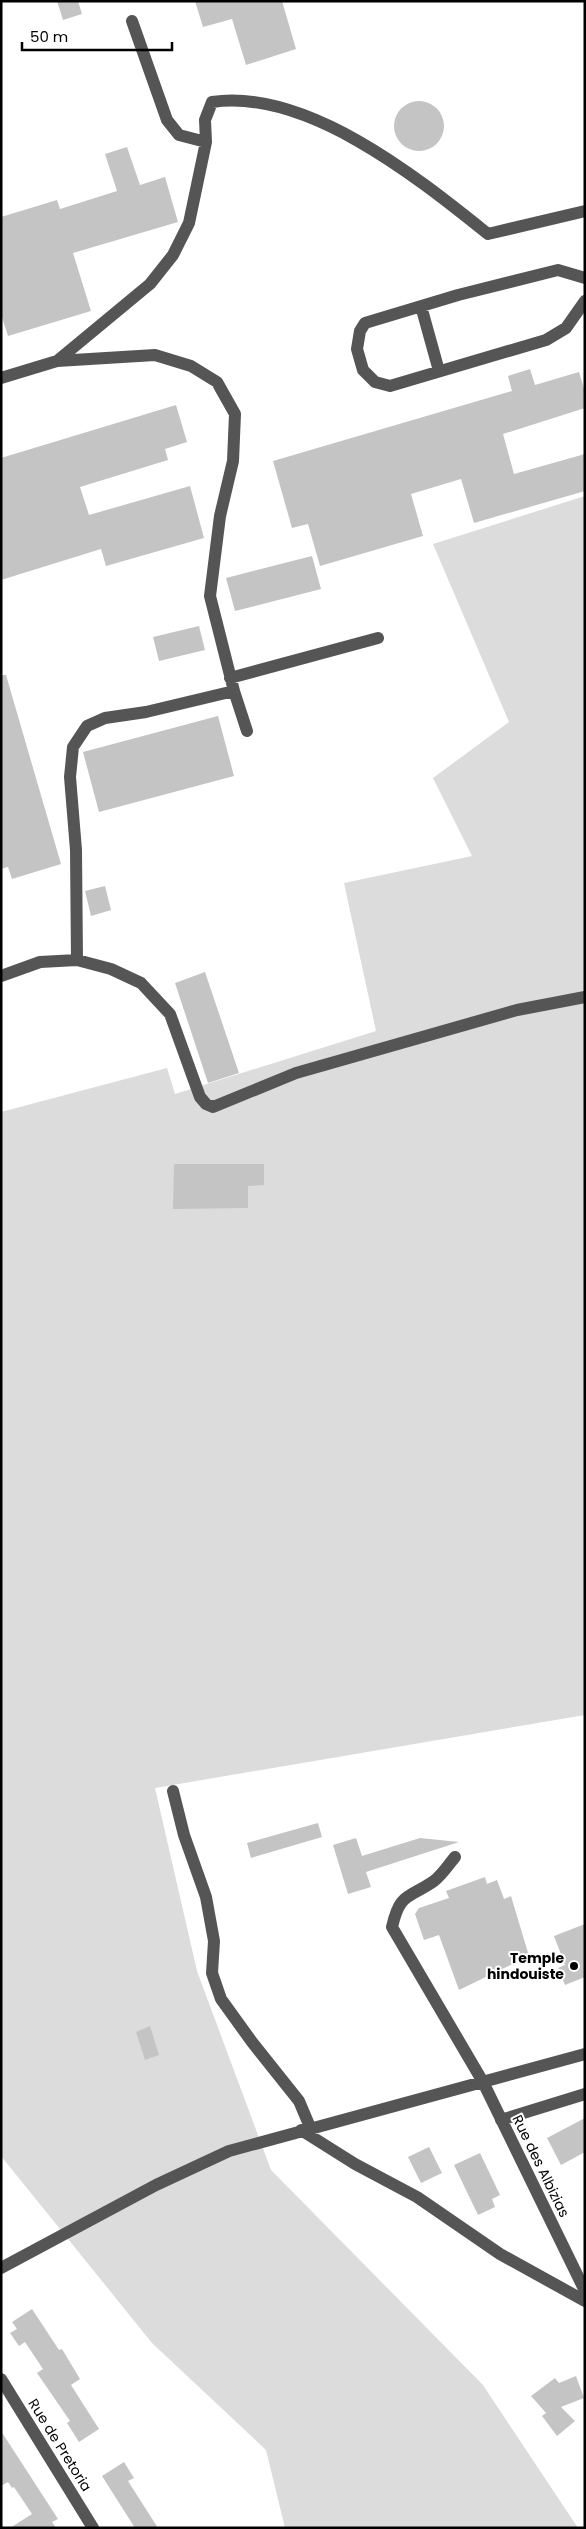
<svg xmlns="http://www.w3.org/2000/svg" width="586" height="2529" font-family="Poppins,sans-serif">
<style>
.green{fill:#dcdcdc}
.building{fill:#c4c4c4}
.lines{fill:none;stroke-linecap:round;stroke-linejoin:round}
.minor{stroke:#555;stroke-width:12}
.poi-dot{fill:#000;stroke:#fff;stroke-width:2}
.labels{text-anchor:middle;dominant-baseline:central;stroke-width:4;stroke-linejoin:round;paint-order:stroke}
.poi-label{font-size:14px;font-weight:bold;fill:#000;stroke:#fff;text-anchor:end}
.street-label{font-size:14px;fill:#000;stroke:#fff}
</style>
<rect width="100%" height="100%" fill="#fff"/>
<!-- green -->
<path class="green" d="M585 496V1715L155 1788 197 1971 271 2170 483 2385 578 2528H285L266 2450 152 2343 1 2156V1112L167 1068 175 1094 376 1031 344 883 472 856 433 778 509 722 433 544Z"/>
<!-- building -->
<path class="building" d="M57 1H78L82 14 63 20Z
M195 1H282L296 49 246 65 232 19 203 27Z
M394 126a25 25 0 1 1 50 0a25 25 0 1 1-50 0Z
M127 147 140 185 165 177 178 222 73 253 91 311 8 336 1 314V217L57 200 60 209 117 191 105 154Z
M530 369 535 385 579 372 585 392V408L503 434 514 474 585 454V491L474 523 461 479 411 494 423 536 320 566 308 524 292 528 273 461 512 391 508 376Z
M176 405 187 442 165 449 168 460 80 487 89 515 190 486 204 538 106 566 101 549 1 580V458Z
M312 556 321 589 235 611 226 578Z
M199 626 205 650 159 661 153 637Z
M1 675H6L61 864 12 879 8 867 1 869Z
M218 716 234 776 99 812 83 752Z
M105 886 111 910 91 916 85 891Z
M205 972 239 1073 208 1083 175 983Z
M174 1164H264V1185L248 1186V1208L173 1209Z
M318 1823 322 1837 251 1858 247 1843Z
M356 1838 362 1856 420 1838 459 1842 366 1872 371 1887 348 1894 333 1845Z
M485 1877 487 1884 497 1880 504 1899 511 1896 529 1956 459 1990 439 1935 424 1940 415 1914 419 1908 449 1898 446 1891Z
M585 1924V1977L565 1985 558 1968 565 1965 554 1936Z
M150 2026 159 2055 145 2060 136 2032Z
M585 2118V2152L561 2165 547 2138Z
M429 2147 442 2173 421 2183 408 2157Z
M480 2153 500 2195 492 2199 495 2207 478 2215 454 2165Z
M32 2309 59 2350 62 2349 80 2379 71 2385 99 2429 79 2442 67 2423 70 2421 37 2373 43 2369 25 2342 19 2346 10 2333 17 2329 12 2322Z
M576 2376 584 2398 561 2407 575 2421 557 2436 542 2416 546 2413 531 2396 555 2378 559 2383Z
M1 2431 58 2519 52 2522 56 2528H10L32 2514 14 2487 12 2488 8 2482 1 2486Z
M124 2462 134 2478 128 2481 158 2528H135L102 2476Z"/>
<g class="lines">
<!-- minor -->
<path class="minor" d="M132 21 167 120 179 135 206 142
M585 278 558 270 458 295 365 323 360 331 357 349 363 370 375 382 390 386 546 340 566 328 585 301
M421 306 439 371
M57 361 155 355 191 366 217 382 235 414 233 461 220 516 210 596 234 691 247 731
M1 378 57 361 150 284 173 255 189 223 206 142 205 120 212 102C307 88 418 178 488 234L585 211
M230 678 378 638
M77 960 76 850 70 777 73 747 87 726 105 718 146 712 234 691
M1 976 40 962 77 960 111 969 141 983 170 1014 200 1097 206 1104 213 1107 296 1073 517 1010 585 997
M173 1791 184 1835 206 1897 214 1941 212 1973 221 1999 252 2042 299 2101 310 2127
M455 1857C449 1864 442 1875 434 1881 408 1899 400 1892 392 1927L483 2082 585 2291
M501 2120 585 2094
M301 2130 355 2164 417 2197 500 2254 585 2301
M1 2268 156 2185 229 2151 585 2054
M1 2379 93 2528"/>
</g>
<!-- markers -->
<circle class="poi-dot" cx="574" cy="1966" r="5"/>
<g class="labels">
<!-- poi labels -->
<g class="poi-label">
<text x="564" y="1958">Temple<tspan x="564" dy="16">hindouiste</tspan></text>
</g>
<!-- street labels -->
<g class="street-label">
<text transform="translate(541 2166) rotate(64)">Rue des Albizias</text>
<text transform="translate(60 2445) rotate(58)">Rue de Pretoria</text>
</g>
</g>
<!-- border -->
<rect width="586" height="2529" fill="none" stroke="#000000" stroke-width="5"/>
<!-- scale -->
<path d="M22 42v8h150v-8" fill="none" stroke="#000000" stroke-width="2.5"/>
<text x="30" y="42" font-size="15" fill="#000000" stroke="#ffffff" stroke-width="4" paint-order="stroke">50 m</text>
</svg>
